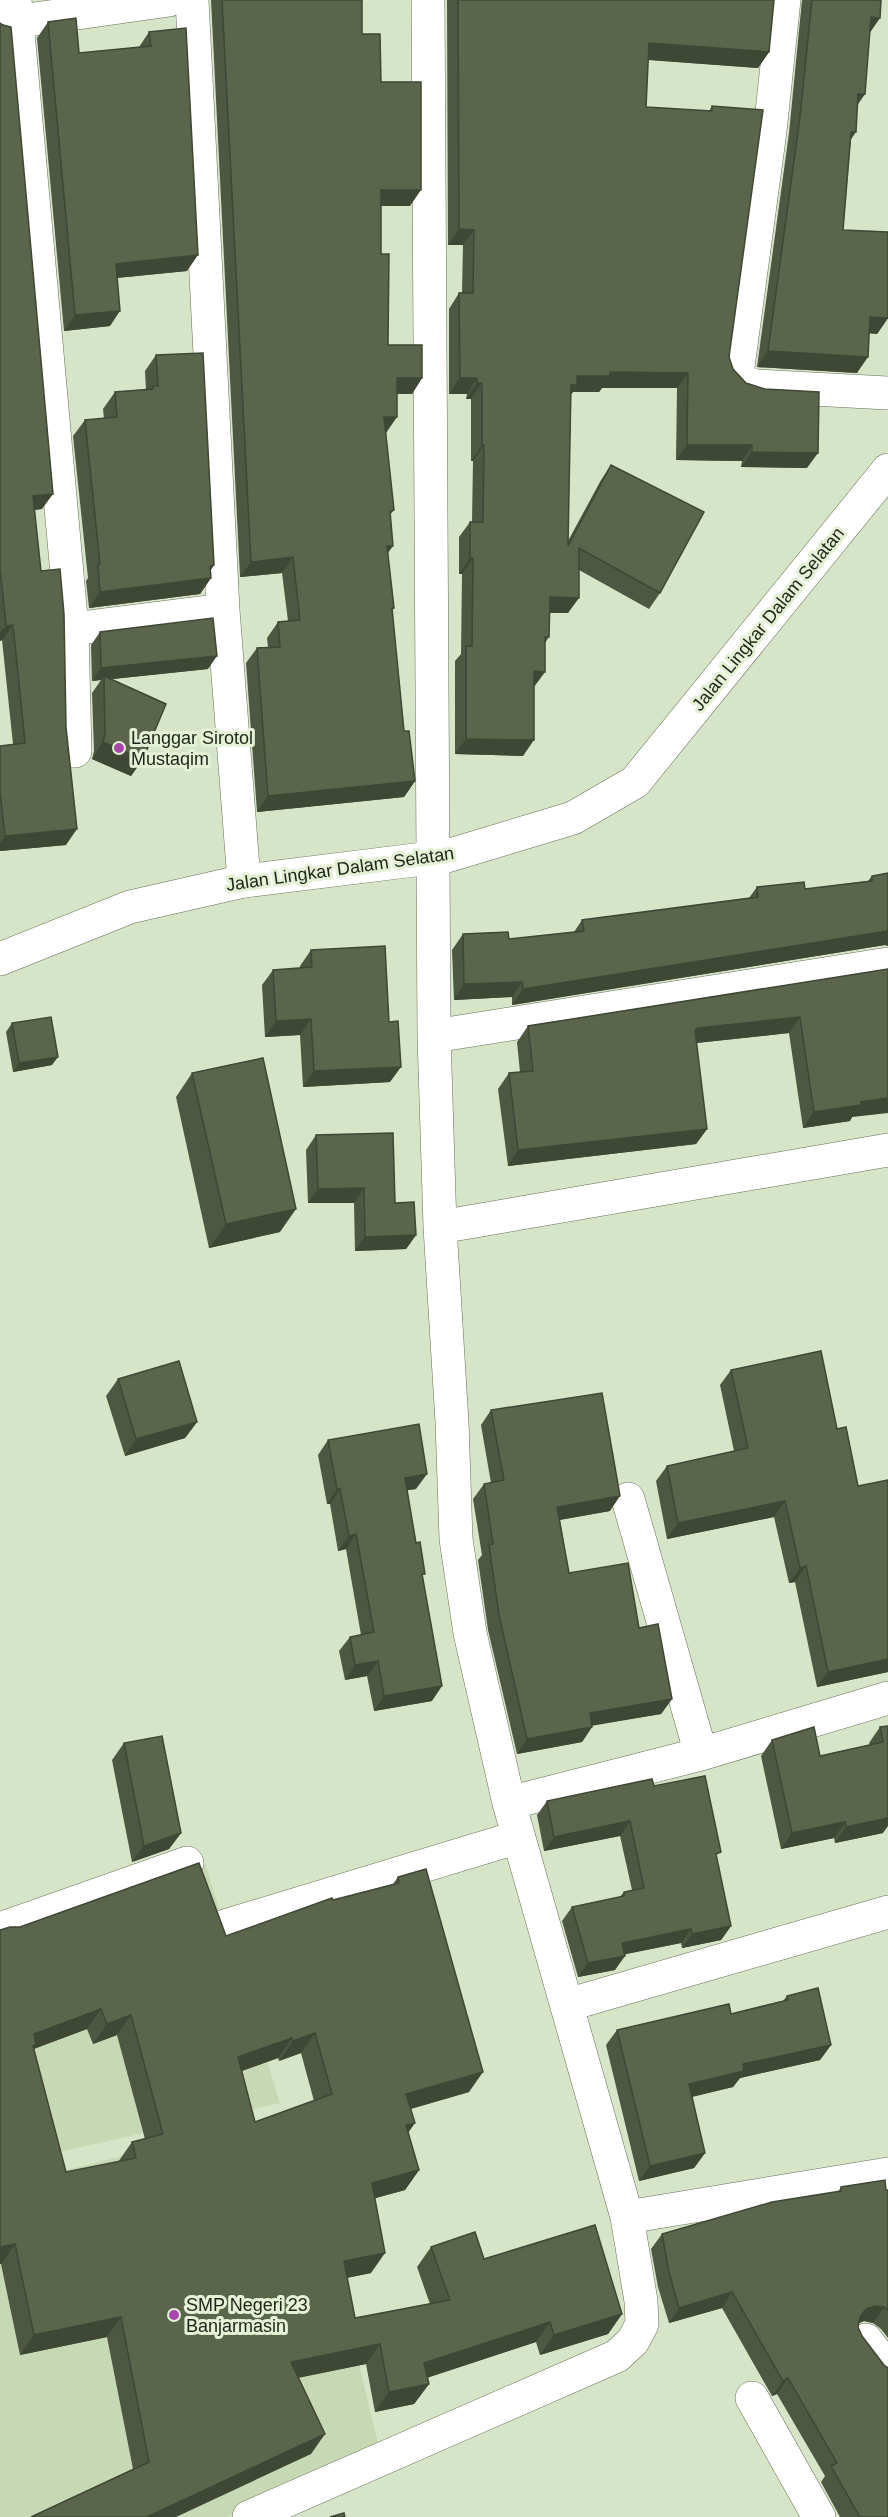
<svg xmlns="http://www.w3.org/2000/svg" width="888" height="2517" font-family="Arial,sans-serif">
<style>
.built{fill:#c7d8b4}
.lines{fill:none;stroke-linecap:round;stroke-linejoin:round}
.street-casing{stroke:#647057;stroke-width:34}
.secondary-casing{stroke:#647057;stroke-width:34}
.primary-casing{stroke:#647057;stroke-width:34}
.street{stroke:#fff;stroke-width:33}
.secondary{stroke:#fff;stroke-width:33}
.primary{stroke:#fff;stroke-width:33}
.wall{fill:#4d5741;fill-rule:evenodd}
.shaded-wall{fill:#3f4735}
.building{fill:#5a654c;stroke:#3f4735;stroke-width:1.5;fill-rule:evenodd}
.poi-dot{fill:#a846ad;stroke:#e3f1d4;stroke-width:2}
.labels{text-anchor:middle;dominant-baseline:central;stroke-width:6;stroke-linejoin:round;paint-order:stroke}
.street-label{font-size:18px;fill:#1f2419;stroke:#e3f1d4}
.poi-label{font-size:18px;fill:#1f2419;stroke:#e3f1d4;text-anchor:start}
</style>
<rect width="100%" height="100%" fill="#d6e4c7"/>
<!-- built -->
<path class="built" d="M205 1863 280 2103 58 2152 0 1936Z
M300 2113 378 2444 227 2517H0V2186Z"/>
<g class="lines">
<defs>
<path id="street" d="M15 0 72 629 75 751
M192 0 223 610 244 881
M784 0 770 131 737 374 742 381 755 386 888 393
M72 629 223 610
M434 1036 888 964
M440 1227 888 1150
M628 1499 701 1754
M509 1803 701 1754 888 1698
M225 1926 518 1837
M0 1929 187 1863
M567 2005 888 1912
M627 2217 888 2174
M866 2340 888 2369
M752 2398 819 2517
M249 2517 617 2356 633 2341 642 2324 641 2301 627 2217 509 1803 470 1633 456 1539 452 1422 440 1227 434 1036 433 858"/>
<path id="secondary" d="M428 0 433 858
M0 24 169 0"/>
<path id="primary" d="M0 959 130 907 244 881 447 856 573 818 635 782 888 470"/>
</defs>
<!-- street casing -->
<use href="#street" class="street-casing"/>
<!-- secondary casing -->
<use href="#secondary" class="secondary-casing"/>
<!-- primary casing -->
<use href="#primary" class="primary-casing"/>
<!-- street -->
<use href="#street" class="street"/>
<!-- secondary -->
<use href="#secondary" class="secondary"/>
<!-- primary -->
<use href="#primary" class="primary"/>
</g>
<!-- wall -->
<path class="wall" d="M211 0H362V34L381 82 410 206H381V254L388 345 422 378 412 394H397L385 433 394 510 390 515 388 554 394 608 392 611 404 731 415 781 404 797 257 812 246 663 257 648 268 647 267 638 278 622 288 621 282 573 240 577Z
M447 0H774L769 52 758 68 648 60 646 107 709 111 712 106 729 357 733 369 807 468 741 467 742 461 676 460 677 388H602L599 392H573L570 395 568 541 601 480 611 465 660 593 649 609 579 570 568 613H550L549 637 545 643 534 687 523 756 455 754V661L461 654 462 574H459V537L470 522H472L473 461H471V399H466L467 394H449V309L459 293H462L463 245H448Z
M802 0H881L880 18 869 32 858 105 851 139 843 230 888 318 877 334 869 333 857 373 757 367 789 133Z
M48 22 79 53 139 47 149 32 187 271 117 278 110 326 64 331 37 38Z
M0 23 42 509 34 510 66 845 0 851V746L13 744 2 640 0 641Z
M156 355 214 565 211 570V578L200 594 89 608 86 581 88 578 73 436 85 420 104 419 103 409 115 392 146 390 145 371Z
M100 632 208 669 111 679 143 759 131 776 92 759 94 751 92 693 101 680 92 681 91 645Z
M888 873V946L885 945 512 1005V997L454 1000 452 950 463 934 509 939 574 932 582 920 749 898 757 887 805 889 868 881 872 876Z
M311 950 390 1082 303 1087 300 1035 265 1037 262 985 273 970 300 968V966Z
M888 969 852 1117 850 1121 803 1128 789 1033 696 1043 707 1129 696 1144 508 1166 498 1089 509 1073 520 1072 517 1042 528 1026Z
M12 1023 52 1065 13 1072 6 1032Z
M192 1073 280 1232 209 1248 176 1097Z
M316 1135 395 1203 416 1235 406 1249 355 1251 354 1203H308L306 1150Z
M731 1370 837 1429 858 1486 888 1480V1672L817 1687 795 1582 789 1583 774 1517 667 1539 656 1481 667 1466 734 1451 720 1385Z
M118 1379 197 1422 185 1438 125 1456 106 1396Z
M491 1410 610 1511 560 1520 569 1573 639 1628 672 1699 661 1714 592 1725V1727L582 1742 517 1754 488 1630 478 1560 482 1555 473 1499 484 1484 491 1483 481 1425Z
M328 1440 416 1489 407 1490 422 1578 432 1701 374 1711 367 1676 345 1680 339 1651 350 1637 361 1635 346 1549 338 1551 330 1504H327L318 1455Z
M888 1726 883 1833 835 1843 834 1838 781 1849 761 1756 772 1740 820 1756 870 1745 869 1743 880 1727Z
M124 1743 181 1833 169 1849 132 1862 112 1760Z
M654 1786 717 1859 731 1926 721 1940 682 1948 681 1943 624 1954 615 1970 578 1977 562 1921 572 1907 620 1897 624 1892 632 1890 620 1836 544 1851 537 1815 547 1801Z
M398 1877 469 2092 411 2109 408 2132 419 2170 405 2190 375 2198 371 2273 347 2278 355 2318 430 2304 417 2267 431 2247 484 2259 622 2314 608 2334 540 2355 536 2342 427 2378 429 2384 414 2404 375 2412 366 2364 298 2378 311 2454 133 2469 107 2337 20 2355 1 2264 0 1930 226 1936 333 1900 393 1884ZM87 2029 93 2044 117 2035 145 2139 132 2142 118 2162 66 2172 34 2049ZM301 2053 314 2101 255 2122 242 2071 278 2058 279 2061Z
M787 1996 831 2045 820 2060 740 2078 733 2087 692 2097 705 2153 694 2168 639 2181 606 2045 617 2030 731 2014 783 2001Z
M841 2187 888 2190V2338L881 2329 873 2323 864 2321 859 2323 858 2327 888 2517H840L821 2482 825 2476 777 2394 772 2396 722 2308 669 2323 658 2287 651 2249 662 2234 838 2192Z"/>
<!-- shaded-wall -->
<path class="shaded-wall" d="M871 17 880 18 869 34Z
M649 43 769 52 758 68 638 59Z
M858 94H865L854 110Z
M851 132H856L845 148Z
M381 190H421L410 206H370Z
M459 229 474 230 463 245H448Z
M198 255 187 271 105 279 116 264Z
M120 311 110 326 64 331 75 315Z
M870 317 888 318 877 334 859 332Z
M768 351 868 357 857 373 757 367Z
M610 372 688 373 677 388H602L599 392H573L566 401H560L577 376Z
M397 378H422L412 394H386Z
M460 378H477L467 394H449Z
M477 383H482L471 399H466Z
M384 417H397L386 433H373Z
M482 445H484L473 461H471Z
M687 445H752L742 461 676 460Z
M752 452 818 453 807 468 741 467Z
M53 494 42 509 22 511 33 496Z
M387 546H393L382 561Z
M293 557 282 573 240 577 251 562Z
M470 558H473L462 574H459Z
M214 565 204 579 211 578 200 594 89 608 100 592Z
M550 597 579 598 568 613H539Z
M13 625 2 640 0 641V633L6 626Z
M217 656 208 669 104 680V676L101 680 92 681 101 668Z
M534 671 545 672 534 687Z
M466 739 534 740 523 756 455 754Z
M103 742 143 759 131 776 92 759Z
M415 781 404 797 257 812 268 796Z
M77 829 66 845 0 851V843L5 836Z
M888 931V946L885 945 512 1005 523 989Z
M522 982 512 997 454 1000 464 984Z
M800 1017 789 1033 687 1044 695 1030 698 1028Z
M311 1019 300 1035 265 1037 276 1021Z
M58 1057 52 1065 13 1072 19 1063Z
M401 1067 390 1082 303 1087 314 1071Z
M888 1098V1113L852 1117 850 1121 803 1128 814 1112 861 1102Z
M707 1129 696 1144 508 1166 518 1150Z
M364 1188 354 1203H308L318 1189Z
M296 1209 280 1232 209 1248 226 1224Z
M416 1235 406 1249 355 1251 365 1237Z
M197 1422 185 1438 125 1456 136 1439Z
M427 1474 416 1489 394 1492 405 1478Z
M337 1489H340L330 1504H327Z
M620 1496 610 1511 547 1522 557 1507Z
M785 1501 774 1517 667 1539 678 1523Z
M356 1534 346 1549 338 1551 349 1536Z
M806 1566 795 1582 789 1583 800 1568Z
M888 1659V1672L817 1687 828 1672Z
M378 1661 367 1676 345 1680 355 1665Z
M442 1686 432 1701 374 1711 384 1696Z
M672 1699 661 1714 579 1728 590 1713Z
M592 1727 582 1742 517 1754 527 1739Z
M888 1818V1826L883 1833 835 1843 846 1827Z
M630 1821 620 1836 544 1851 554 1837Z
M845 1822 834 1838 781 1849 792 1833Z
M181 1833 169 1849 132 1862 144 1846Z
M731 1926 721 1940 682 1948 692 1934Z
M691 1929 681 1943 612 1957 622 1943Z
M625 1956 615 1970 578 1977 588 1963Z
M101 2009 87 2029 33 2049 34 2034Z
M131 2015 117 2035 93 2044 107 2024Z
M315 2033 301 2053 279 2061 293 2041Z
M292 2038 278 2058 224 2077 238 2057Z
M831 2045 820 2060 740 2078 733 2087 678 2100 689 2084 743 2064Z
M483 2072 469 2092 392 2114 406 2094Z
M415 2123 401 2143 406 2125Z
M705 2153 694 2168 639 2181 650 2166Z
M419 2170 405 2190 358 2203 372 2183Z
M15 2244 1 2264H0V2247Z
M385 2253 371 2273 330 2281 344 2261Z
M732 2292 722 2308 669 2323 679 2308Z
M875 2306 884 2307 873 2323 864 2321 855 2325 860 2317 866 2309Z
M622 2314 608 2334 540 2355 554 2335Z
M121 2317 107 2337 20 2355 34 2335Z
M550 2322 536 2342 410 2383 424 2363Z
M380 2344 366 2364 276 2382 291 2362Z
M788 2378 777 2394 772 2396 783 2381Z
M429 2384 414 2404 375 2412 389 2392Z
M325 2434 311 2454 176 2517H147Z"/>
<!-- building -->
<path class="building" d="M222 0H362V34H380L381 82H421V190H381V254H389L388 345H422V378H397V417H384L394 510 390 511 393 546H387L394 608H392L404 731H409L415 781 268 796 257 648 280 647 278 622 300 620 293 557 251 562Z
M458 0H774L769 52 649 43 646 107 712 111V106L763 110 729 357 733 369 746 383 765 389 819 392 818 453 752 452V445H687L688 373 610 372V376H577V385H571L568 546 611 465 704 512 660 593 579 548V598L550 597 549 637H545V672L534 671V740L466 739V646H472L473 558H470V522H483L484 445H482V383H477V378H460L459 293H473L474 230 459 229Z
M812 0H881L880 18 871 17 865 94H858L856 132H851L843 230 888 232V318L870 317 868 357 768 351 800 117Z
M76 18 79 53 151 46 149 32 186 28 198 255 116 264 120 311 75 315 48 22Z
M0 23 3 25 11 27 53 494 33 496 41 571 60 569 64 614 66 727 77 829 5 836 0 792V746L25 743 13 625 6 626 0 568Z
M203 353 214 565 210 566 211 578 100 592 98 565 100 564 85 420 117 417 115 392 153 389V386H158L156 355Z
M213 618 217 656 101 668 100 632Z
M104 676 166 704 143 759 103 742 105 734Z
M888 873V931L523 989 522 982 464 984 463 934 508 932 509 939 584 931 582 920 758 897 757 887 804 882 805 889 872 881V876Z
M385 946 389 1022 398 1021 401 1067 314 1071 311 1019 276 1021 273 970 312 967 311 950Z
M888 969V1098L861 1102V1105L814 1112 800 1017 698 1028 695 1030 707 1129 518 1150 509 1073 533 1071 528 1026Z
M51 1017 58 1057 19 1063 12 1023Z
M263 1058 296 1209 226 1224 192 1073Z
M393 1133 395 1203 414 1202 416 1235 365 1237 364 1188 318 1189 316 1135Z
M821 1351 837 1429 846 1427 858 1486 888 1480V1659L828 1672 806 1566 800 1568 785 1501 678 1523 667 1466 748 1448 731 1370Z
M179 1361 197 1422 136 1439 118 1379Z
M602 1393 620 1496 557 1507 569 1573 628 1563 639 1628 658 1624 672 1699 590 1713 592 1727 527 1739 499 1615 489 1545 493 1544 484 1484 504 1480 491 1410Z
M419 1424 427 1474 405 1478 416 1543 420 1542 425 1574H422L442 1686 384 1696 378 1661 355 1665 350 1637 374 1632 356 1534 349 1536 340 1489H337L328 1440Z
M888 1726V1818L846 1827 845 1822 792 1833 772 1740 814 1727 820 1756 883 1742 880 1727Z
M162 1736 181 1833 144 1846 124 1743Z
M705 1776 721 1852 716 1854 731 1926 692 1934 691 1929 622 1943 625 1956 588 1963 572 1907 624 1896V1892L644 1888 630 1821 554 1837 547 1801 652 1779 654 1786Z
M199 1863 226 1936 332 1898 333 1900 399 1883 398 1877 426 1869 483 2072 406 2094 415 2123 406 2125 419 2170 372 2183 385 2253 344 2261 355 2318 450 2300 431 2247 475 2232 484 2259 595 2225 622 2314 554 2335 550 2322 424 2363 429 2384 389 2392 380 2344 291 2362 325 2434 147 2517H31L149 2462 121 2317 34 2335 15 2244 0 2247V1930L10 1927H20ZM101 2009 107 2024 131 2015 163 2134 132 2142 136 2158 66 2172 33 2046 36 2045 34 2034ZM315 2033 332 2094 255 2122 238 2057 292 2038 293 2041Z
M818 1988 831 2045 743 2064 744 2071 689 2084 705 2153 650 2166 617 2030 729 2004 731 2014 788 2000 787 1996Z
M885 2180 886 2190H888V2310L884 2307 875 2306 866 2309 860 2317 858 2327 862 2336 884 2365 888 2368V2517H860L831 2466 837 2463 788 2378 783 2381 732 2292 679 2308 669 2272 662 2234 772 2202 841 2191V2187Z
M344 2513 345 2517H330Z"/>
<!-- markers -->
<g class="poi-dot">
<circle cx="119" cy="748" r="6"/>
<circle cx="174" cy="2315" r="6"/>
</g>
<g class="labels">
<!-- street labels -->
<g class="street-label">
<text transform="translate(768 619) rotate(-51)">Jalan Lingkar Dalam Selatan</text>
<text transform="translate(340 869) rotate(-8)">Jalan Lingkar Dalam Selatan</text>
</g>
<!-- poi labels -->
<g class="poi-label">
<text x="131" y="738">Langgar Sirotol<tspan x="131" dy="21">Mustaqim</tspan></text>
<text x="186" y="2305">SMP Negeri 23<tspan x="186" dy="21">Banjarmasin</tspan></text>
</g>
</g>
</svg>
